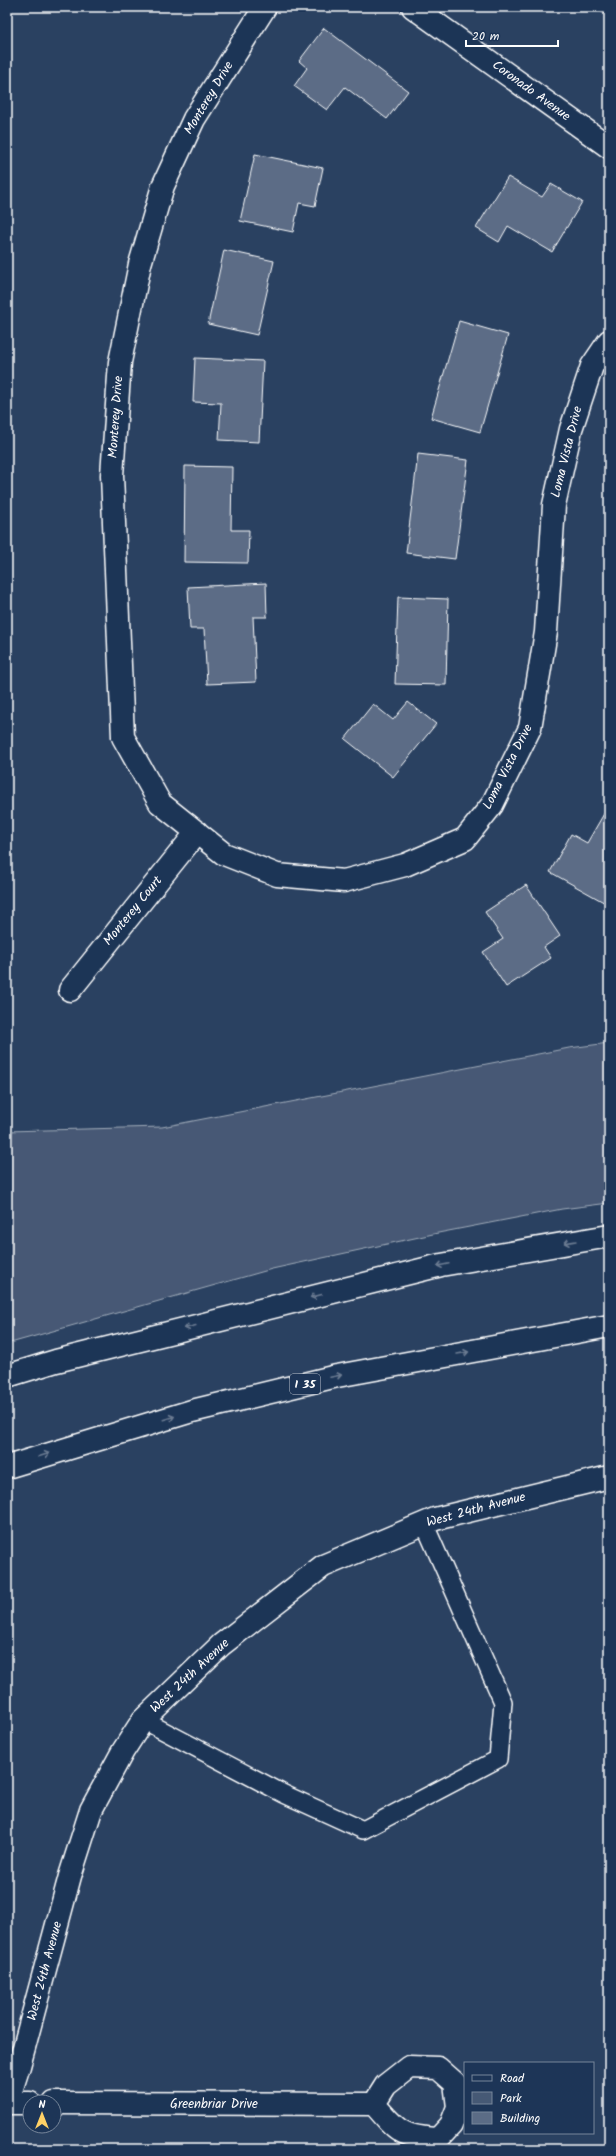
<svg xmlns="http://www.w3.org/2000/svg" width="616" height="2156" font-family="Kalam,sans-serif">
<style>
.green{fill:#465975;stroke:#a2acba}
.building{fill:#5b6c86;stroke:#fff}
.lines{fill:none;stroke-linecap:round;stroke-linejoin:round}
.service-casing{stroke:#fff;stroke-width:20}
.minor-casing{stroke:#fff;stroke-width:25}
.tertiary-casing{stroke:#fff;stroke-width:25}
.motorway-casing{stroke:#fff;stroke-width:25}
.service{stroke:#1d3557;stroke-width:17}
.minor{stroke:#1d3557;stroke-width:22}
.tertiary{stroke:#1d3557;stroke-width:22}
.motorway{stroke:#1d3557;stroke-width:22}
.oneway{stroke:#6c7c92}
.labels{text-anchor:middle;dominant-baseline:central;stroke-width:3;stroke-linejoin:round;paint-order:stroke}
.shield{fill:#1d3557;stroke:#bbc2cd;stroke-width:1}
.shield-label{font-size:12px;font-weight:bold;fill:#fff}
.street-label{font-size:13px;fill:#fff;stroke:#1d3557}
</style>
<rect width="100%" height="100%" fill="#2a4161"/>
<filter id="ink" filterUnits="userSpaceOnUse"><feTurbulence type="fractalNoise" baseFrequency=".025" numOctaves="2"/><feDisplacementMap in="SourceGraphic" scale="8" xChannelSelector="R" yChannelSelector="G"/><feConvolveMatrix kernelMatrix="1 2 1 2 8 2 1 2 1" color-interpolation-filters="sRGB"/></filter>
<g filter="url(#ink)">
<!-- green -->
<path class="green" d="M609 1043V1203L562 1209 433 1234 272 1269 7 1344V1131L162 1127 569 1048Z"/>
<!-- building -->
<path class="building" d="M596 7H609V16Z
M324 28 408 91 387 119 345 87 327 110 294 86 307 68 299 61Z
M255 154 323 168 315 206 299 203 293 232 240 221Z
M508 177 542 197 551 184 582 202 552 252 508 226 499 242 476 228Z
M224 250 274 261 257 335 208 324Z
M459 321 508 335 480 432 431 418Z
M195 358 263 361 259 442 219 440 221 403 193 402Z
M418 454 468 460 455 559 406 553Z
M185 466 232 467 231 530H249L248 563 184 562Z
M266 583 267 617H253L256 682 207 684 204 629H190L188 587Z
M398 597 448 599 446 685 395 684Z
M408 702 436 724 393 777 345 739 373 704 393 720Z
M609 805V905L550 872 571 834 587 843Z
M526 885 560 936 544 947 551 958 506 987 483 952 503 939 485 912Z"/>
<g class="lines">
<defs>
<path id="service" d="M143 1720 284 1794 363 1830 498 1759 503 1702 424 1523"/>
<path id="minor" d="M265 7 194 119 163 186 140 264 120 362 112 475 123 737 160 803 224 854 277 875 344 881 405 865 465 839 492 805 530 728 546 632 554 505 571 429 592 366 609 341
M70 990 197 832
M409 2067 438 2068 455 2083 458 2107 451 2125 438 2139C402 2137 397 2131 374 2104L386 2085Z
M7 2103H30
M54 2103 374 2104"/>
<path id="tertiary" d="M413 7 609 147
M7 2103 19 2066 70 1876 91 1810 123 1751 143 1720 221 1645 323 1566 435 1519 609 1477"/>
<path id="motorway" d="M7 1376 56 1361 441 1265 609 1236
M7 1467 192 1411 337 1376 609 1326"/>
</defs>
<!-- service casing -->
<use href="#service" class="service-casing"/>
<!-- minor casing -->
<use href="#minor" class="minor-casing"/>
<!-- tertiary casing -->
<use href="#tertiary" class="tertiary-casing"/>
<!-- motorway casing -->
<use href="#motorway" class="motorway-casing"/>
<!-- service -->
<use href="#service" class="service"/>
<!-- minor -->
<use href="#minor" class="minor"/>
<!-- tertiary -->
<use href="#tertiary" class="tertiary"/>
<!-- motorway -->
<use href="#motorway" class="motorway"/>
</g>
<!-- one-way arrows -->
<defs><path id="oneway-shaft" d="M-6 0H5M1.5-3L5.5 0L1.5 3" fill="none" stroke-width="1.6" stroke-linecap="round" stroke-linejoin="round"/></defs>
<g class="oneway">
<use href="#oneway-shaft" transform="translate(570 1242) rotate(170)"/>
<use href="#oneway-shaft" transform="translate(443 1265) rotate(168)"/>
<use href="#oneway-shaft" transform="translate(316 1296) rotate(166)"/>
<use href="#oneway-shaft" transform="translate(190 1327) rotate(166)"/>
<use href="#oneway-shaft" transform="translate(463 1353) rotate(-10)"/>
<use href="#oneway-shaft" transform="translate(336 1376) rotate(-12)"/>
<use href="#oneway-shaft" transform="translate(169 1418) rotate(-17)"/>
<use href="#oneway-shaft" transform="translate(44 1455) rotate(-17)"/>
</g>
</g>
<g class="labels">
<!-- shield labels -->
<rect class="shield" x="290" y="1374" width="30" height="20" rx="3"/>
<g class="shield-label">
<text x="305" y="1384">I 35</text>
</g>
<!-- street labels -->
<g class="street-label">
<text transform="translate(531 91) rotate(36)">Coronado Avenue</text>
<text transform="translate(209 98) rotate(-59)">Monterey Drive</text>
<text transform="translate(116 417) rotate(-86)">Monterey Drive</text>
<text transform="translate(567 452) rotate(-76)">Loma Vista Drive</text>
<text transform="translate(508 767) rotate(-63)">Loma Vista Drive</text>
<text transform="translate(133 911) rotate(-51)">Monterey Court</text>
<text transform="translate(476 1510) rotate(-15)">West 24th Avenue</text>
<text transform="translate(190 1676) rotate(-43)">West 24th Avenue</text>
<text transform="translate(45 1971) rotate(-75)">West 24th Avenue</text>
<text x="214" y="2104">Greenbriar Drive</text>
</g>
</g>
<!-- margin -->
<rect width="616" height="2156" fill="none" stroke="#1d3557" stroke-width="24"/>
<rect x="12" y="12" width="592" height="2132" fill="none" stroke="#fff" stroke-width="1.5" filter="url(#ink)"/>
<!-- legend -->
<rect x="464" y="2062" width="130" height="72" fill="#1d3557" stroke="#77869a"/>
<rect x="472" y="2075" width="20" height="6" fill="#1d3557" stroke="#77869a"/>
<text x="500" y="2082" font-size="12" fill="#ffffff">Road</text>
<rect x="472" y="2092" width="20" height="12" fill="#465975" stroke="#77869a"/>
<text x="500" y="2102" font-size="12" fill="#ffffff">Park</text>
<rect x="472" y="2112" width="20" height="12" fill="#5b6c86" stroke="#77869a"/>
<text x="500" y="2122" font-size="12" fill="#ffffff">Building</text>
<!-- north arrow -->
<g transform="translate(42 2114)"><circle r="19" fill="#1d3557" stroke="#77869a"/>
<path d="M0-3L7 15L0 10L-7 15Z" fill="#ffd166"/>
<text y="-6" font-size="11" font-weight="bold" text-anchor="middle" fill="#ffffff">N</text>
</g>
<!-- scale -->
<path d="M466 40v6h92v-6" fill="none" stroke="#ffffff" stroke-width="2"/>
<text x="472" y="40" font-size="12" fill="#ffffff" stroke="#1d3557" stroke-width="3" paint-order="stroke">20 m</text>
</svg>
